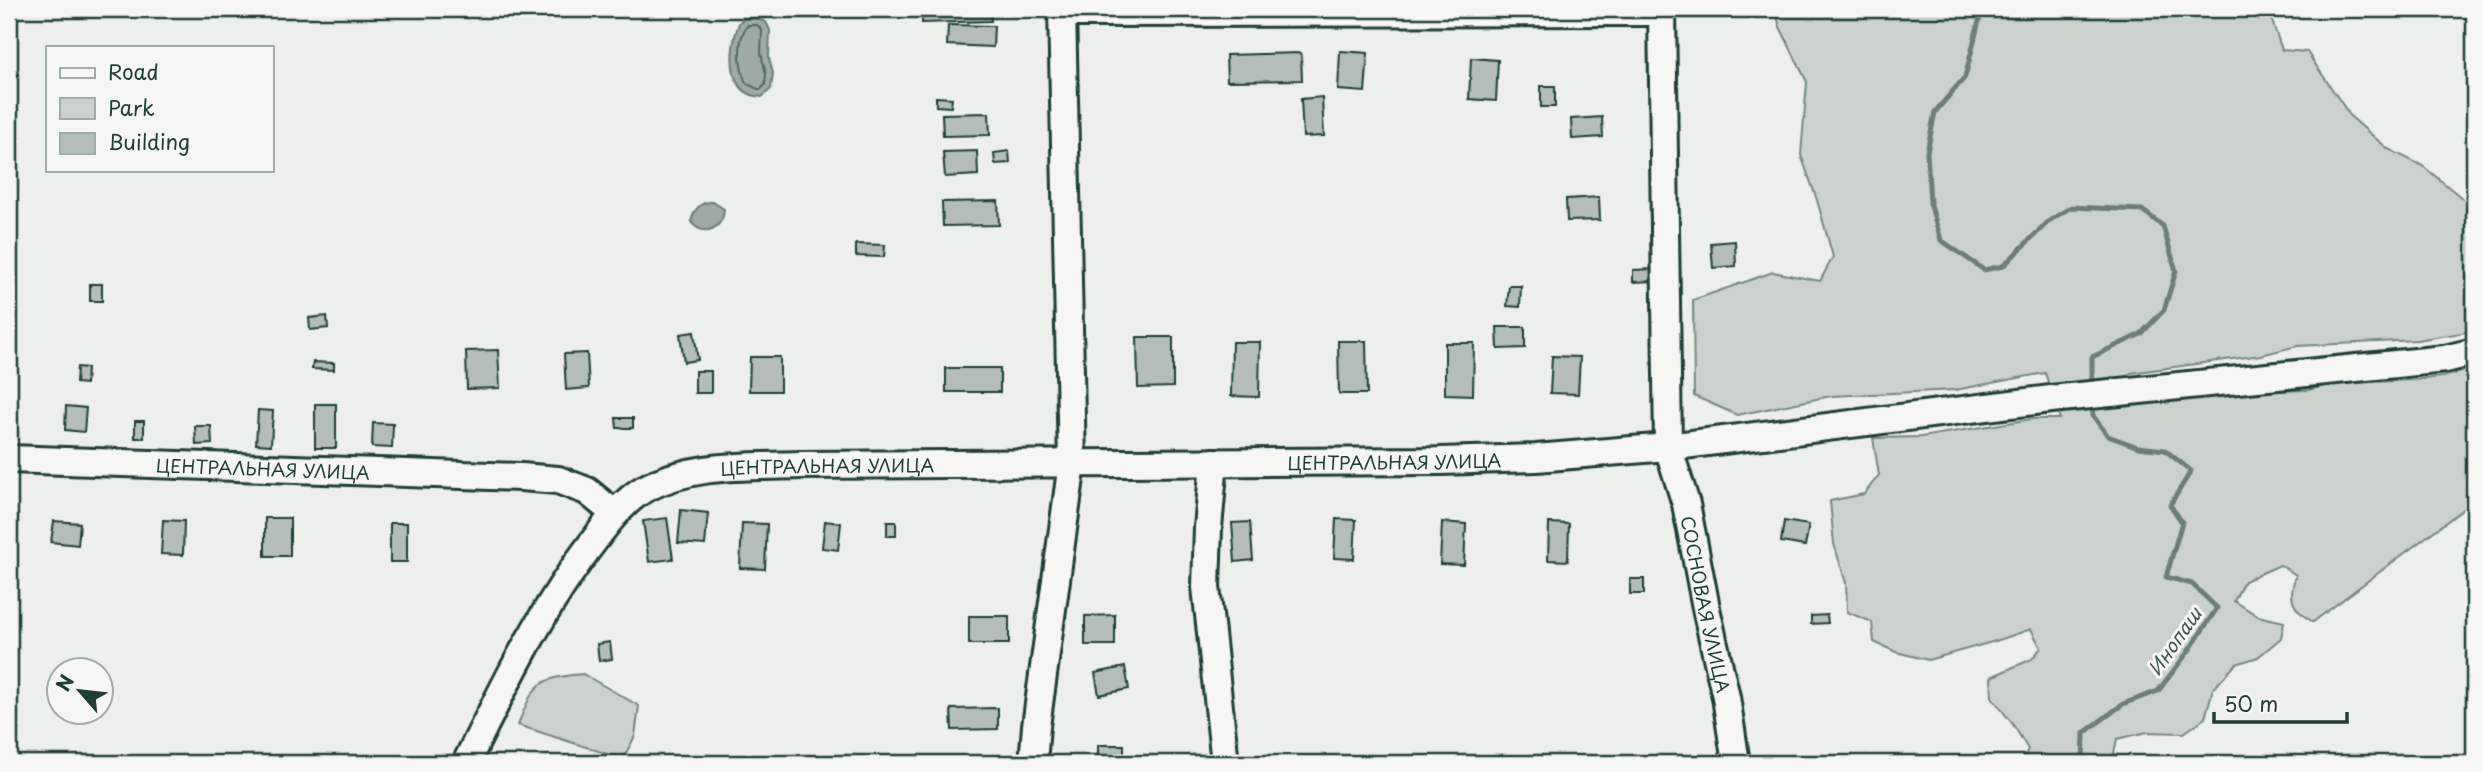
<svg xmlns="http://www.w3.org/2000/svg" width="2483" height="772" font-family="'Playpen Sans',sans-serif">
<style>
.green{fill:#cbd2cc;stroke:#758880;stroke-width:2}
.water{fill:#9faaa4;stroke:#6c7e77;stroke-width:2}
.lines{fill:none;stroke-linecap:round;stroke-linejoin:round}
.shore{stroke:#526961;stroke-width:2}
.stream{stroke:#6c7e77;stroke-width:5}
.building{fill:#b4bdb8;stroke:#1f3d34;stroke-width:2}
.minor-casing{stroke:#1f3d34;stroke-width:32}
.minor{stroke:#f6f6f2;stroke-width:26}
.labels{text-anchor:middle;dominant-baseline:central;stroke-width:6;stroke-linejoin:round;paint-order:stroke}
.street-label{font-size:18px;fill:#1f3d34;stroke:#f6f6f2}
.water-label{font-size:19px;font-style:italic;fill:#3f5850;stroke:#f6f6f2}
</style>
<rect width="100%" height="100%" fill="#edefea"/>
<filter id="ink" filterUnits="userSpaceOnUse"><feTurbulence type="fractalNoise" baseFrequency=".0143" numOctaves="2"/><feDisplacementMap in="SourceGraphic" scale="14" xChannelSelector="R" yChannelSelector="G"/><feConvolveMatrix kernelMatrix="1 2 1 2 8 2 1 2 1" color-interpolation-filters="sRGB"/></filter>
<g filter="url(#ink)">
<!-- green -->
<path class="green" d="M1775 9H2268L2282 50 2307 52 2351 117 2388 149 2423 166 2474 208V331L2417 340 2297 346 2261 355 2131 373 2117 381 2162 399 2246 392 2309 390 2333 384 2413 380 2442 377 2474 369V501L2313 622C2291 609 2288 598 2296 575L2280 565 2244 581 2234 601 2258 616 2284 622 2281 638 2258 657 2236 664 2213 689 2205 718 2184 733 2147 732 2117 739 2112 763H2022L2028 749 2014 726 1992 697 1991 677 2032 659 2041 648 2031 629 1999 640 1928 660 1896 652 1874 642 1872 622 1847 612 1846 583 1834 544 1830 501 1864 494 1879 475 1873 438 1921 437 2032 419H2060L2045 373 1955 390 1831 396 1737 415 1694 396 1693 300 1773 272 1820 281 1833 257 1817 200 1801 155 1807 82 1780 27Z
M583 674 639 706 635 736 623 759 518 725C534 683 538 678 583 674Z"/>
<!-- water -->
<path class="water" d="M755 18 766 22 770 30 769 58 773 73 771 89 762 97C726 95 729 49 739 23L743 19Z
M713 202 724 209C723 229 704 238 691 222 694 209 700 201 713 202Z"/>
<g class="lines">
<!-- shore -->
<path class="shore" d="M748 25H757L762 30 761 53 766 74 765 85 760 90 746 83C739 67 736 39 748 25Z"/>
<!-- stream -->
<path class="stream" d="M1982 9 1965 77 1935 112 1927 152 1930 203 1941 240 1984 270 2003 266 2049 221 2071 207 2142 210 2163 226 2176 271 2164 310 2141 334 2092 357V386
M2083 763 2084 733 2123 704 2158 691 2188 652 2217 608 2192 584 2166 577 2182 522 2170 505 2191 471 2165 450 2138 447 2108 436 2093 416 2092 403"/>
</g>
<!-- building -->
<path class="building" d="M922 9H990L991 21 922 23Z
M948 25 994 26 993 47 947 45Z
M1340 51 1368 53 1365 92 1338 90Z
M1301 53 1302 80 1227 81 1226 55Z
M1471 58 1498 60 1496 101 1469 99Z
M1541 86H1555V107H1541Z
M936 97 952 98 951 107 936 106Z
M1322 97 1324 136 1303 137 1301 99Z
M989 113 990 135 943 136 942 114Z
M1602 117 1603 137 1572 139 1571 119Z
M977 151 978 175 945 177 943 152Z
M1009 151 1010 163 995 164 994 153Z
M1599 197 1600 220 1567 221 1566 199Z
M998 201 999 225 943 226 942 202Z
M1735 241 1736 266 1713 268 1711 243Z
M856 244 885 245 884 257 856 256Z
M1654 269V281L1633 282V270Z
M90 284H102V301H90Z
M1509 286H1521L1520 307 1507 306Z
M327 316 328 328 310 330 309 318Z
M1497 327H1525V348L1498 349Z
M694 332 698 360 684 362 680 334Z
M1137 337H1173V387L1138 388Z
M1338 341H1366L1367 394H1339Z
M1232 342H1260L1259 397 1231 396Z
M1445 343H1474L1473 395 1445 394Z
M498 350 500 388 467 389 466 351Z
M587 353 589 388 566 390 564 354Z
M1552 356 1580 357 1578 394 1550 393Z
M750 357H780V391H749Z
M313 362 334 363V370L312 369Z
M77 367 87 368 86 384 76 383Z
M946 368H1000V392H946Z
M695 371H711V393H695Z
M315 404H336V448H315Z
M66 406 86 408 84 432 65 430Z
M258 410 273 411 271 445 256 444Z
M616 418H633V428H617Z
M135 421H144V438H135Z
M373 423 393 424 392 448 372 447Z
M195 426H211L212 444 196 445Z
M681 510 708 513 705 545 678 543Z
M265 518H290V556H265Z
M667 518 673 559 649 562 643 521Z
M1336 519 1356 520 1354 559 1334 558Z
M163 520 184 521 183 555 161 554Z
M54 521 80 523 78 545 51 542Z
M825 521 841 523 838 550 822 548Z
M1784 521 1809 525 1805 546 1781 542Z
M887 522H896V536H887Z
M1250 522 1253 560 1235 562 1232 523Z
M1442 522 1466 524 1464 565 1440 564Z
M390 523H407V562H390Z
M742 523 767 524 765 569 740 568Z
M1549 523 1569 524 1568 561 1548 560Z
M1630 579H1644V594H1630Z
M1115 615V645H1085V616Z
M1827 615 1828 623 1811 624V616Z
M969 616H1009V644H969Z
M610 642 612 659 599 661 597 644Z
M1125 667 1129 689 1099 695 1095 673Z
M998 708V729L952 730 951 709Z
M1098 745H1124V757H1098Z"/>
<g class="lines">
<defs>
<g id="minor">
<path id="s1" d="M1662 9 1668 447 1686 504 1707 613 1726 697 1736 763"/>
<path d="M1062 13 1663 12"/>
<path id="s2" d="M9 459 521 477 558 480 587 491 614 513"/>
<path d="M1214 462 1208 528 1206 587 1225 763"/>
<path id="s3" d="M466 763C504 686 543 606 596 538 609 520 624 501 644 489 692 463 747 467 800 465L1440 461 1536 458 1668 447 2051 399 2445 359 2474 352"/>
<path d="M1033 763 1036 726 1072 463 1062 9"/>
</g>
</defs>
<!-- minor casing -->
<use href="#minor" class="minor-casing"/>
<!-- minor -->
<use href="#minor" class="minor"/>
</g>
</g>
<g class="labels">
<!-- street labels -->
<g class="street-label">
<text stroke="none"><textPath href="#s3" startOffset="1083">ЦЕНТРАЛЬНАЯ УЛИЦА</textPath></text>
<text stroke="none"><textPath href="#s3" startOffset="516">ЦЕНТРАЛЬНАЯ УЛИЦА</textPath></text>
<text stroke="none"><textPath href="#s2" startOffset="254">ЦЕНТРАЛЬНАЯ УЛИЦА</textPath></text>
<text stroke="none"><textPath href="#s1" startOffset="600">СОСНОВАЯ УЛИЦА</textPath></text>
</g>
<!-- water labels -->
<g class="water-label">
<text transform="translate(2174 641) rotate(-55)">Инопаш</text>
</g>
</g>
<!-- margin -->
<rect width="2483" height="772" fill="none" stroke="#f6f6f2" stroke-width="35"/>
<rect x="18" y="18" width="2448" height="737" fill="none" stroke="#1f3d34" stroke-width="2.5" filter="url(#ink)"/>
<!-- legend -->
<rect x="46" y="46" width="228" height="126" fill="#f6f6f2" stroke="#a0aca6" stroke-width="2"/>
<rect x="60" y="68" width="35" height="10" fill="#f6f6f2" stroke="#a0aca6" stroke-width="2"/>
<text x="108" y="80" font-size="21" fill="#1f3d34">Road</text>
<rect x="60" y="98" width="35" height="21" fill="#cbd2cc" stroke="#a0aca6" stroke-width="2"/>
<text x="108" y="116" font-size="21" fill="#1f3d34">Park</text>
<rect x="60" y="133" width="35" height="21" fill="#b4bdb8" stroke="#a0aca6" stroke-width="2"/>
<text x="108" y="150" font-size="21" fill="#1f3d34">Building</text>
<!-- north arrow -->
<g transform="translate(80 691) rotate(298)"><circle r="33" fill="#f6f6f2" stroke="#a0aca6" stroke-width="2"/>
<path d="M0-5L12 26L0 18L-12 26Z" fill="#1f3d34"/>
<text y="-10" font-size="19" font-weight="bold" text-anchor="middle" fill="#1f3d34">N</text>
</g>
<!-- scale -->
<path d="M2214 712v10h133v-10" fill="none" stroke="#1f3d34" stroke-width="3.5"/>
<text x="2224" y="712" font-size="21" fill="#1f3d34" stroke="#f6f6f2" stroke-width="5" paint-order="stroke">50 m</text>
</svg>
